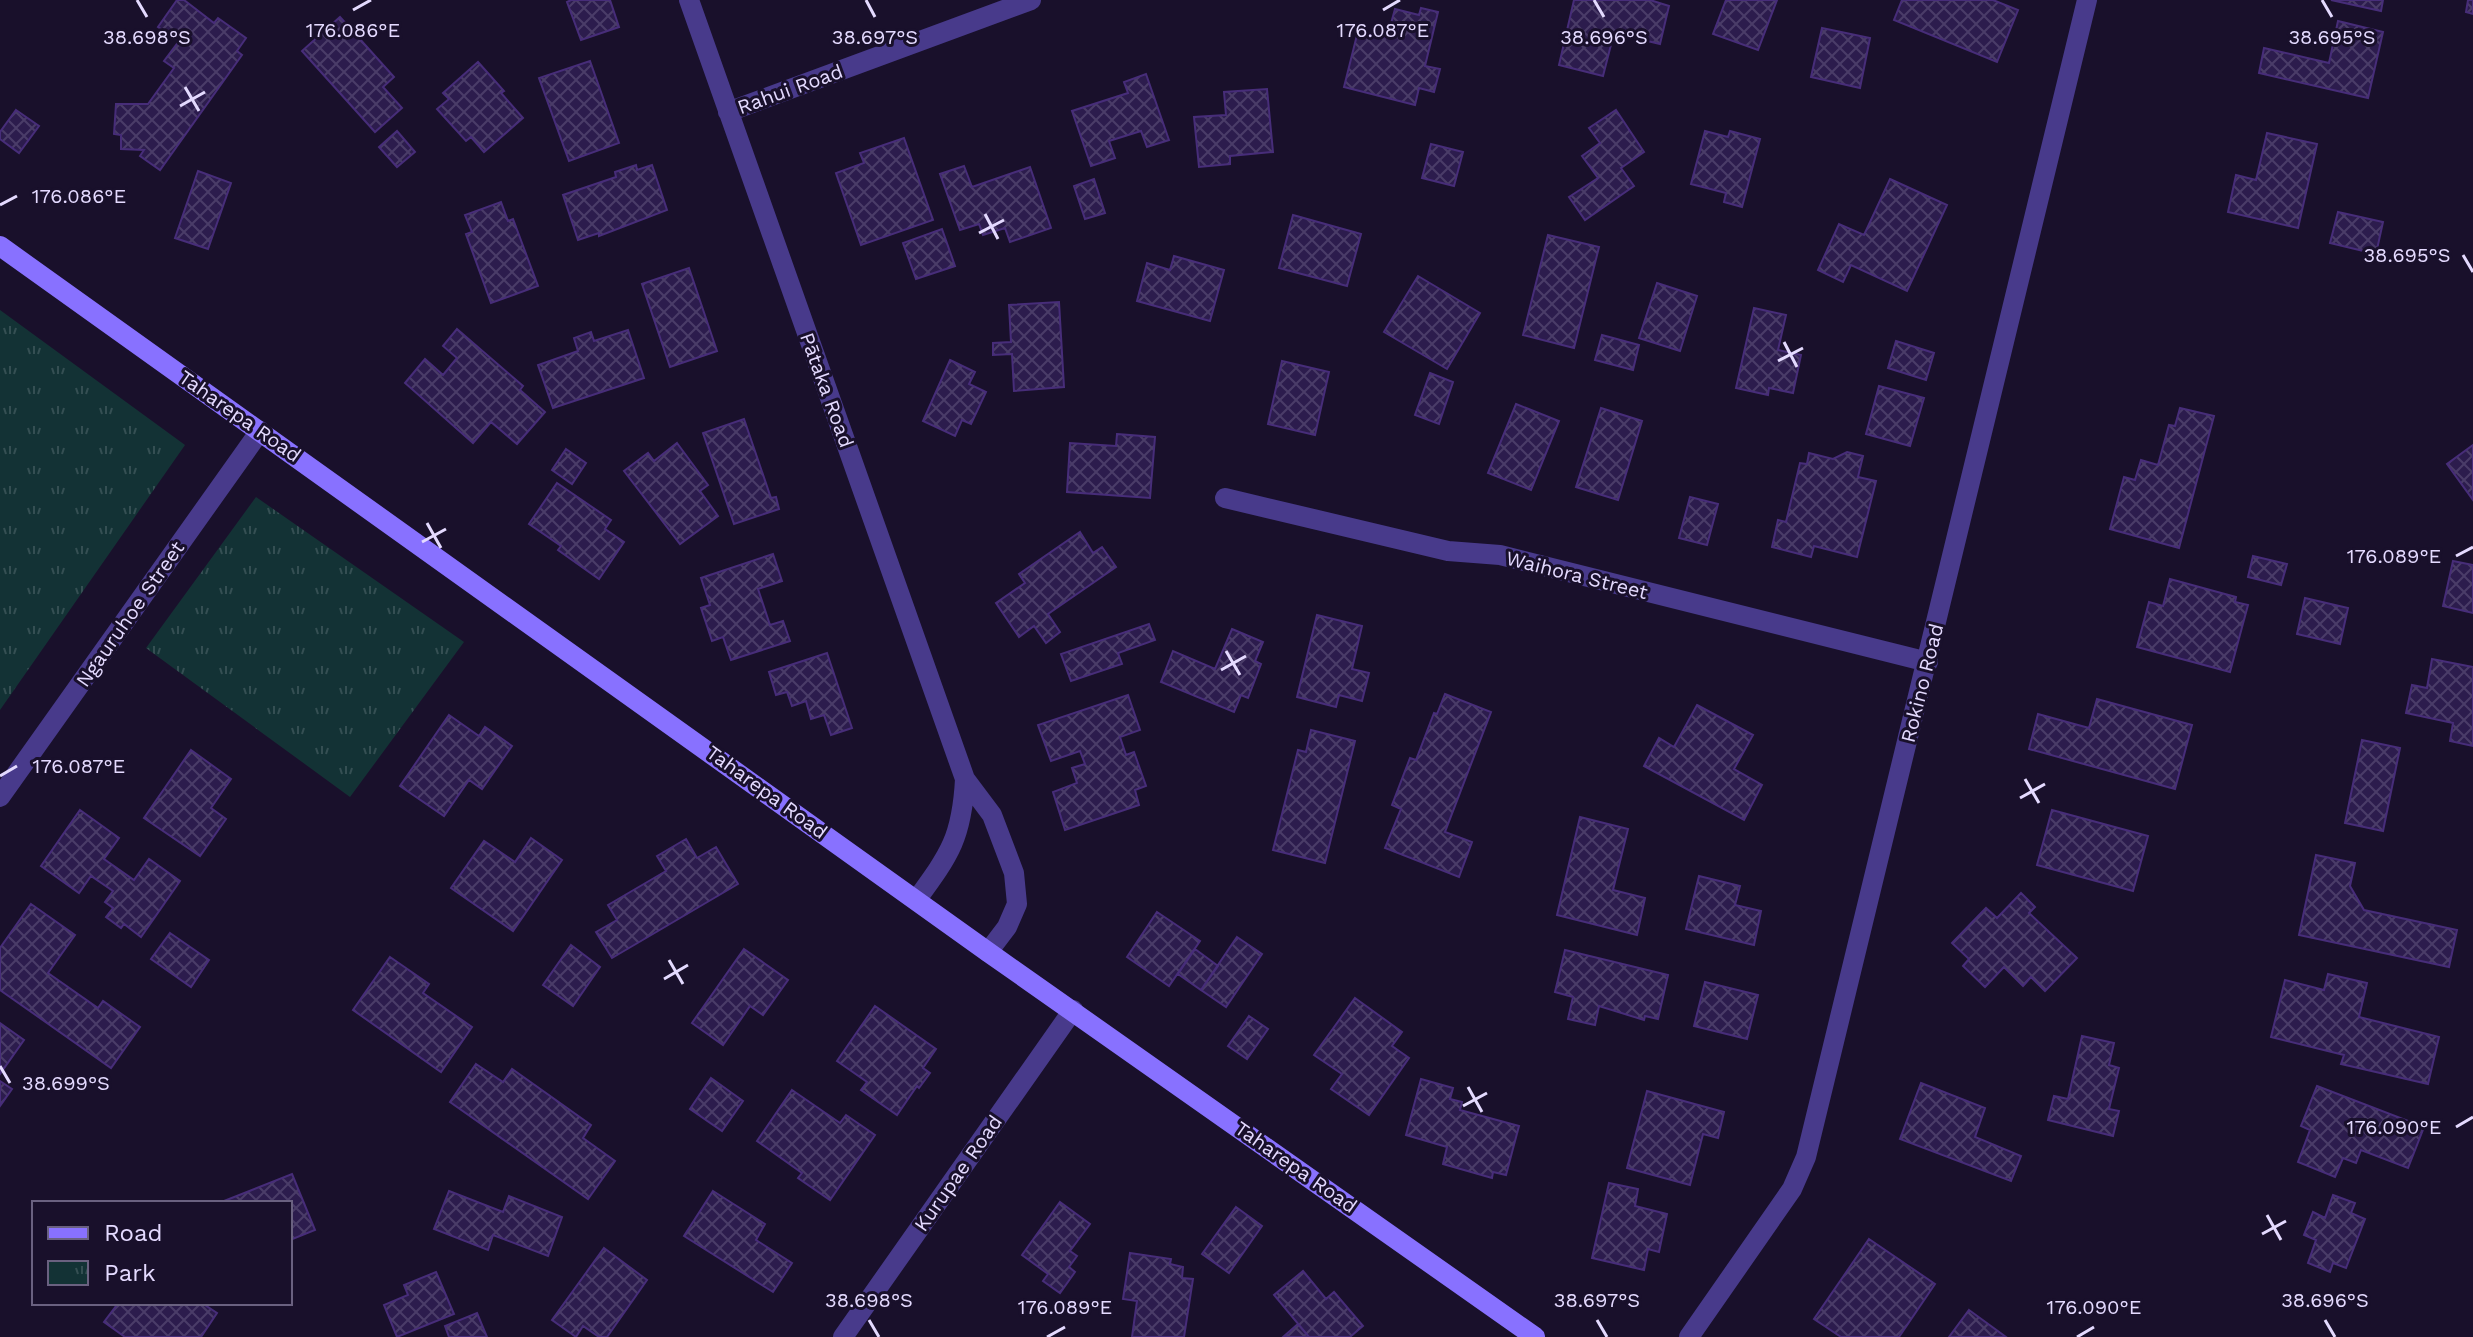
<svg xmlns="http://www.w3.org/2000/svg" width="2473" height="1337" font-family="'Work Sans',sans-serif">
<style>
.park{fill:url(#park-tufts)}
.building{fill:url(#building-cross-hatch);stroke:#472d79;stroke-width:2}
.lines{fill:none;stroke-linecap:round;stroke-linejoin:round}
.street{stroke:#483a8b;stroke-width:20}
.secondary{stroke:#8871ff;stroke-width:20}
.ticks{fill:none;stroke:#e4daff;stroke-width:3}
.labels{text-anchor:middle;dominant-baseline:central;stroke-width:6;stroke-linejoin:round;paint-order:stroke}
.street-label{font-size:20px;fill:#e4daff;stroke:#19102b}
.ticks-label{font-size:20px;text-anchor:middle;fill:#e4daff;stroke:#19102b;stroke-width:6;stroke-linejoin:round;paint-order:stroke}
</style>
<defs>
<pattern id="park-tufts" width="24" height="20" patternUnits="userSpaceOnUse" patternTransform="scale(2)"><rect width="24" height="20" fill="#133235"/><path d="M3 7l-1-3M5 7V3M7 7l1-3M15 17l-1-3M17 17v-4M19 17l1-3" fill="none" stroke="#354f53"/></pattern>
<pattern id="building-cross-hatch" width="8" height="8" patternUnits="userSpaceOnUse" patternTransform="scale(2)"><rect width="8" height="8" fill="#2c1c4d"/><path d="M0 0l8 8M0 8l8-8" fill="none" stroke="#4a3c68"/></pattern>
</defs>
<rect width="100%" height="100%" fill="#19102b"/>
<!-- park -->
<path class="park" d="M0 310 185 445 0 710Z
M256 497 464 642 350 797 146 648Z"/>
<!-- building -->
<path class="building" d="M177 0H184L214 23 218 18 246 38 237 51 242 55 160 170 140 156 144 150 121 149V135L114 134 116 104H148L174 68 164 61 179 41 158 27Z
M571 0H610L619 27 581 40 567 2Z
M1574 0H1650L1669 6 1660 44 1614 33 1603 76 1559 65Z
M1726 0H1777L1758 50 1713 34Z
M1902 0H1993L2018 10 1997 62 1894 20Z
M2331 0H2383L2381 11Z
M2468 0H2473V14L2466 12Z
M1421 8 1438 12 1425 66 1440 69 1434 92 1419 88 1415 105 1344 87 1358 31 1387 38 1395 9 1419 15Z
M340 17 394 77 383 87 402 108 375 132 302 51Z
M2338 21 2383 32 2368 98 2259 73 2264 48 2329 63Z
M1822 28 1870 38 1860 88 1811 77Z
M590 61 619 143 569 161 539 78Z
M478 62 504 91 501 93 523 118 484 152 471 137 466 141 437 109 449 99 443 93Z
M1146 74 1169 140 1147 147 1141 131 1109 141 1115 158 1091 166 1072 111 1128 93 1124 82Z
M1267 89 1273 152 1230 156V164L1199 167 1194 117 1226 115 1224 92Z
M16 110 39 126 19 153 0 139V132Z
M1616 110 1644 152 1621 168 1634 186 1585 220 1569 197 1598 178 1582 156 1600 143 1589 128Z
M397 131 415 152 397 167 379 147Z
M1705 131 1728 137 1730 131 1760 139 1742 207 1724 202 1726 193 1691 184Z
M2267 133 2317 144 2298 228 2228 212 2236 175 2256 180Z
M904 138 933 220 861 245 836 173 864 163 860 153Z
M1431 144 1463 152 1454 186 1422 178Z
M636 165 637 170 652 165 667 210 599 236V233L578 240 563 195 616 177 615 172Z
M964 166 972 187 1030 167 1051 228 1010 242 1005 228 983 235 979 224 960 230 940 174Z
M198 171 231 183 208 249 175 238Z
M1094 179 1105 213 1085 219 1074 186Z
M1890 179 1947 205 1907 291 1851 265 1843 282 1818 270 1839 224 1864 235Z
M501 202 508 221 513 219 538 286 491 303 466 234 472 232 465 215Z
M2338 212 2383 222 2376 254 2330 243Z
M1293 215 1361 234 1347 286 1279 268Z
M942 229 955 266 916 279 903 243Z
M1548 235 1599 247 1574 348 1523 335Z
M1174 256 1224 270 1210 321 1137 301 1147 263 1170 270Z
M689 268 717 351 670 367 642 284Z
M1418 276 1480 313 1447 369 1384 332Z
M1657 283 1697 296 1680 351 1639 338Z
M1059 302 1064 387 1014 391 1012 354 993 355V343L1011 342 1009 305Z
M1754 308 1786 315 1778 350 1801 355 1793 393 1769 388 1768 395 1736 388Z
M457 329 523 386 520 390 545 412 517 444 491 422 473 443 405 383 425 359 443 375 457 358 443 346Z
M628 330 644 378 553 408 538 365 578 351 574 338 591 332 594 341Z
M1602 335 1639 345 1633 370 1595 360Z
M1896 341 1934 353 1926 380 1888 368Z
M950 360 975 372 969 384 986 392 971 424 962 420 955 436 923 421Z
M1282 361 1329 372 1315 435 1268 424Z
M1430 373 1453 382 1439 424 1415 415Z
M1879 386 1924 398 1910 446 1866 434Z
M1516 404 1559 421 1531 490 1488 473Z
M1601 408 1642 421 1618 500 1576 487Z
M2180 408 2214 416 2179 548 2110 529 2124 477 2135 480 2141 460 2158 465 2169 425 2175 426Z
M744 419 771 498 776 497 779 509 734 524 703 433Z
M1117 434 1155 437 1150 498 1067 492 1070 443 1116 446Z
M677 443 708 485 700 491 718 516 680 544 624 471 648 453 654 461Z
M2473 445V500L2447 464Z
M566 449 586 463 572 484 552 470Z
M1847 452 1863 456 1858 477 1876 481 1857 557 1814 546 1811 557 1772 547 1778 520 1786 522 1800 463 1807 464 1809 453 1833 459Z
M557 483 611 520 605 529 624 542 599 579 558 550 561 546 529 524Z
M1690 497 1718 504 1707 545 1679 538Z
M1080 532 1093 553 1102 547 1116 567 1048 614 1060 632 1046 643 1034 626 1019 637 996 603 1025 583 1019 574Z
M773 554 782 581 758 589 770 625 783 621 790 641 731 660 723 637 712 641 701 608 710 605 701 578Z
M2253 556 2287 564 2281 585 2248 577Z
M2453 561 2473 565V613L2443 606Z
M2170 579 2236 597 2235 602 2248 605 2230 672 2137 647 2149 602 2163 606Z
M2305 598 2348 608 2340 644 2297 634Z
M1317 615 1362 626 1352 669 1369 673 1362 701 1339 695 1336 707 1297 697Z
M1149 624 1155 640 1118 653 1122 664 1071 681 1061 654Z
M1232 629 1263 642 1255 661 1261 664 1248 698 1241 695 1234 712 1161 682 1173 651 1215 669Z
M827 653 852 728 831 735 824 715 811 719 806 701 792 706 787 692 776 695 769 672Z
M2432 659 2473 667V746L2450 741 2453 723 2406 713 2412 685 2427 688Z
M1445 694 1491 712 1445 832 1472 842 1459 877 1385 848 1401 809 1392 805 1410 758 1416 760 1434 713 1437 714Z
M1128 695 1140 730 1120 737 1126 755 1134 752 1146 786 1135 790 1139 805 1065 830 1053 792 1077 783 1072 768 1085 764 1080 751 1051 761 1038 725Z
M2097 699 2192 725 2175 789 2029 749 2038 714 2089 728Z
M1697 705 1753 735 1734 769 1762 785 1744 820 1644 766 1659 738 1674 747Z
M449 715 479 736 485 727 512 746 482 789 469 780 444 816 400 786Z
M1311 730 1355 741 1325 863 1273 850 1298 750 1306 752Z
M2362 740 2400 748 2383 831 2345 823Z
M191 750 231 779 211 808 226 819 200 856 144 818Z
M80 810 119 838 104 859 134 880 149 859 180 881 141 937 124 924 121 928 106 917 113 908 105 902 113 891 91 876 79 893 41 866Z
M2052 810 2148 836 2133 891 2037 865Z
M1580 817 1628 829 1613 890 1645 898 1637 935 1557 915Z
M531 838 562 860 513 931 451 888 484 841 515 862Z
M686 839 697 858 716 847 738 884 612 958 596 932 617 920 608 905 666 871 657 856Z
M2316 855 2355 863 2350 886 2364 910 2457 930 2449 967 2299 935Z
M1699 876 1740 886 1735 905 1761 911 1754 945 1686 929Z
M2021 893 2035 907 2029 913 2077 958 2045 991 2031 977 2023 986 2004 967 1985 987 1963 966 1969 959 1952 943 1986 908 1997 918Z
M31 904 75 935 48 973 98 1008 103 1001 140 1027 111 1068 0 990V948Z
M1157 912 1200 941 1169 986 1127 957Z
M170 933 209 960 191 987 151 959Z
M1237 937 1262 954 1226 1007 1201 990Z
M571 945 600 967 573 1006 543 985Z
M744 949 788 980 763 1015 750 1006 723 1045 692 1023Z
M1195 949 1218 966 1201 990 1178 974Z
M1565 950 1668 975 1658 1019 1645 1016 1644 1020 1599 1006 1595 1025 1568 1019 1573 997 1555 992Z
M390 957 429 984 423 993 472 1027 441 1072 353 1010Z
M2328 974 2367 983 2359 1017 2439 1037 2428 1084 2341 1064 2344 1055 2271 1037 2285 980 2324 990Z
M1705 982 1758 995 1747 1039 1694 1026Z
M1355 998 1402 1032 1392 1046 1409 1058 1369 1115 1331 1089 1342 1074 1314 1055Z
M875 1006 936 1049 923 1068 930 1073 919 1088 917 1086 897 1115 861 1090 867 1082 837 1061Z
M1249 1016 1268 1029 1247 1059 1228 1046Z
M0 1023 24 1040 0 1074Z
M2082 1036 2114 1043 2109 1065 2119 1068 2109 1109 2119 1111 2113 1136 2048 1120 2054 1096 2068 1099Z
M476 1064 503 1082 512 1069 591 1125 583 1138 615 1161 588 1199 450 1102Z
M711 1078 743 1101 722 1131 690 1109Z
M1421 1079 1453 1088 1450 1099 1462 1102 1460 1110 1519 1126 1506 1175 1493 1172 1492 1178 1443 1164 1447 1147 1406 1135Z
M0 1081 12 1089 0 1106Z
M1921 1083 1985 1108 1975 1137 2021 1156 2011 1181 1900 1139Z
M2317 1086 2424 1127 2408 1168 2361 1150 2356 1163 2343 1158 2335 1177 2298 1162 2310 1130 2301 1126Z
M792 1090 840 1123 846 1115 875 1135 830 1200 798 1178 802 1173 757 1141Z
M1647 1091 1724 1112 1718 1138 1703 1134 1690 1185 1627 1168Z
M292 1174 315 1230 290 1240V1203H219Z
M1609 1183 1638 1189 1635 1206 1667 1214 1659 1252 1648 1249 1644 1270 1592 1258Z
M449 1191 503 1212 509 1196 562 1217 548 1256 493 1235 488 1250 434 1229Z
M713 1191 765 1224 756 1240 792 1263 773 1292 684 1236Z
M2333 1195 2355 1203 2351 1213 2365 1219 2346 1268 2333 1263 2330 1272 2308 1263 2316 1240 2304 1235 2313 1212 2325 1218Z
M1060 1202 1090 1224 1070 1251 1077 1256 1069 1267 1075 1272 1060 1293 1043 1281 1048 1274 1022 1255Z
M1236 1207 1262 1226 1229 1273 1202 1254Z
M1869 1239 1935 1284 1899 1337H1841L1814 1319Z
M604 1248 647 1280 607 1337H599L583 1326 576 1337 552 1320Z
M1130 1253 1171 1259 1170 1264 1183 1267 1182 1278 1193 1279 1184 1337H1132L1137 1301 1123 1299Z
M1303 1271 1326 1299 1334 1292 1363 1326 1350 1337H1309L1274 1295Z
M436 1272 454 1314 397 1337 384 1305 408 1295 404 1285Z
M202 1303 217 1313 201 1337H125L104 1322 116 1306 113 1303Z
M1969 1310 2006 1337H1949Z
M477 1313 487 1337H449L445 1326Z
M1298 1324 1309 1337H1283Z"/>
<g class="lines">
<!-- street -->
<path class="street" d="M689 0 965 779 992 815 1014 873 1017 904 1007 927 988 952
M728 112 1031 0
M1225 498 1448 551 1500 555 1928 662
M0 797 260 431
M917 899C950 854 962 837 965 779
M843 1337 1073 1010
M1689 1337 1792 1189 1806 1157 2087 0"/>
<!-- secondary -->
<path class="secondary" d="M0 246 988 952 1535 1337"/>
</g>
<!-- ticks -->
<path class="ticks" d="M137 0 147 17M866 0 875 17M1594 0 1604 17M2322 0 2332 17M353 10 371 0M1383 10 1400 0M185 87 199 111M180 106 205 92M0 205 17 196M985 214 998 239M979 233 1004 220M2463 255 2473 272M1784 342 1797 367M1778 361 1803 348M427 523 441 548M422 542 446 529M2456 556 2473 547M1226 651 1240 675M1221 670 1246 656M0 776 17 766M2025 779 2039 803M2020 798 2045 784M669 960 683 984M664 979 688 965M0 1066 10 1083M1468 1087 1482 1112M1463 1106 1487 1093M2456 1127 2473 1117M2267 1215 2281 1240M2262 1234 2286 1221M869 1320 879 1337M1597 1320 1607 1337M2325 1320 2335 1337M1047 1337 1065 1327M2077 1337 2094 1327"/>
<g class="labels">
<!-- street labels -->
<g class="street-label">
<text transform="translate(790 89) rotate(-20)">Rahui Road</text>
<text transform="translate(827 390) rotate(70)">Pātaka Road</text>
<text transform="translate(240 416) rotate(35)">Taharepa Road</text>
<text transform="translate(1577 575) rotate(14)">Waihora Street</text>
<text transform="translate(130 614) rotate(-55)">Ngauruhoe Street</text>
<text transform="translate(1922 683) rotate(-76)">Rokino Road</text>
<text transform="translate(767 792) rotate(36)">Taharepa Road</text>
<text transform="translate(1296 1167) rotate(35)">Taharepa Road</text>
<text transform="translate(958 1173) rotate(-55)">Kurupae Road</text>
</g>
</g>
<g class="ticks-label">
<text x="353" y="37">176.086°E</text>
<text x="1383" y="37">176.087°E</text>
<text x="147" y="44">38.698°S</text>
<text x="875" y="44">38.697°S</text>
<text x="1604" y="44">38.696°S</text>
<text x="2332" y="44">38.695°S</text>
<text x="79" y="203">176.086°E</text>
<text x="2407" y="262">38.695°S</text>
<text x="2394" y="563">176.089°E</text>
<text x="79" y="773">176.087°E</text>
<text x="66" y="1090">38.699°S</text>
<text x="2394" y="1134">176.090°E</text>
<text x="869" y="1307">38.698°S</text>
<text x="1597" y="1307">38.697°S</text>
<text x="2325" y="1307">38.696°S</text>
<text x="1065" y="1314">176.089°E</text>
<text x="2094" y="1314">176.090°E</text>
</g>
<!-- legend -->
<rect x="32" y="1201" width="260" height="104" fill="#19102b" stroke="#6a6180" stroke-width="2"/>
<rect x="48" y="1227" width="40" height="12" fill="#8871ff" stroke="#6a6180" stroke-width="2"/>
<text x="104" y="1241" font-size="24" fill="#e4daff">Road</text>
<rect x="48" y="1261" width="40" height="24" fill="url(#park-tufts)" stroke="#6a6180" stroke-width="2"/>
<text x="104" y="1281" font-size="24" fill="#e4daff">Park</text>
</svg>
